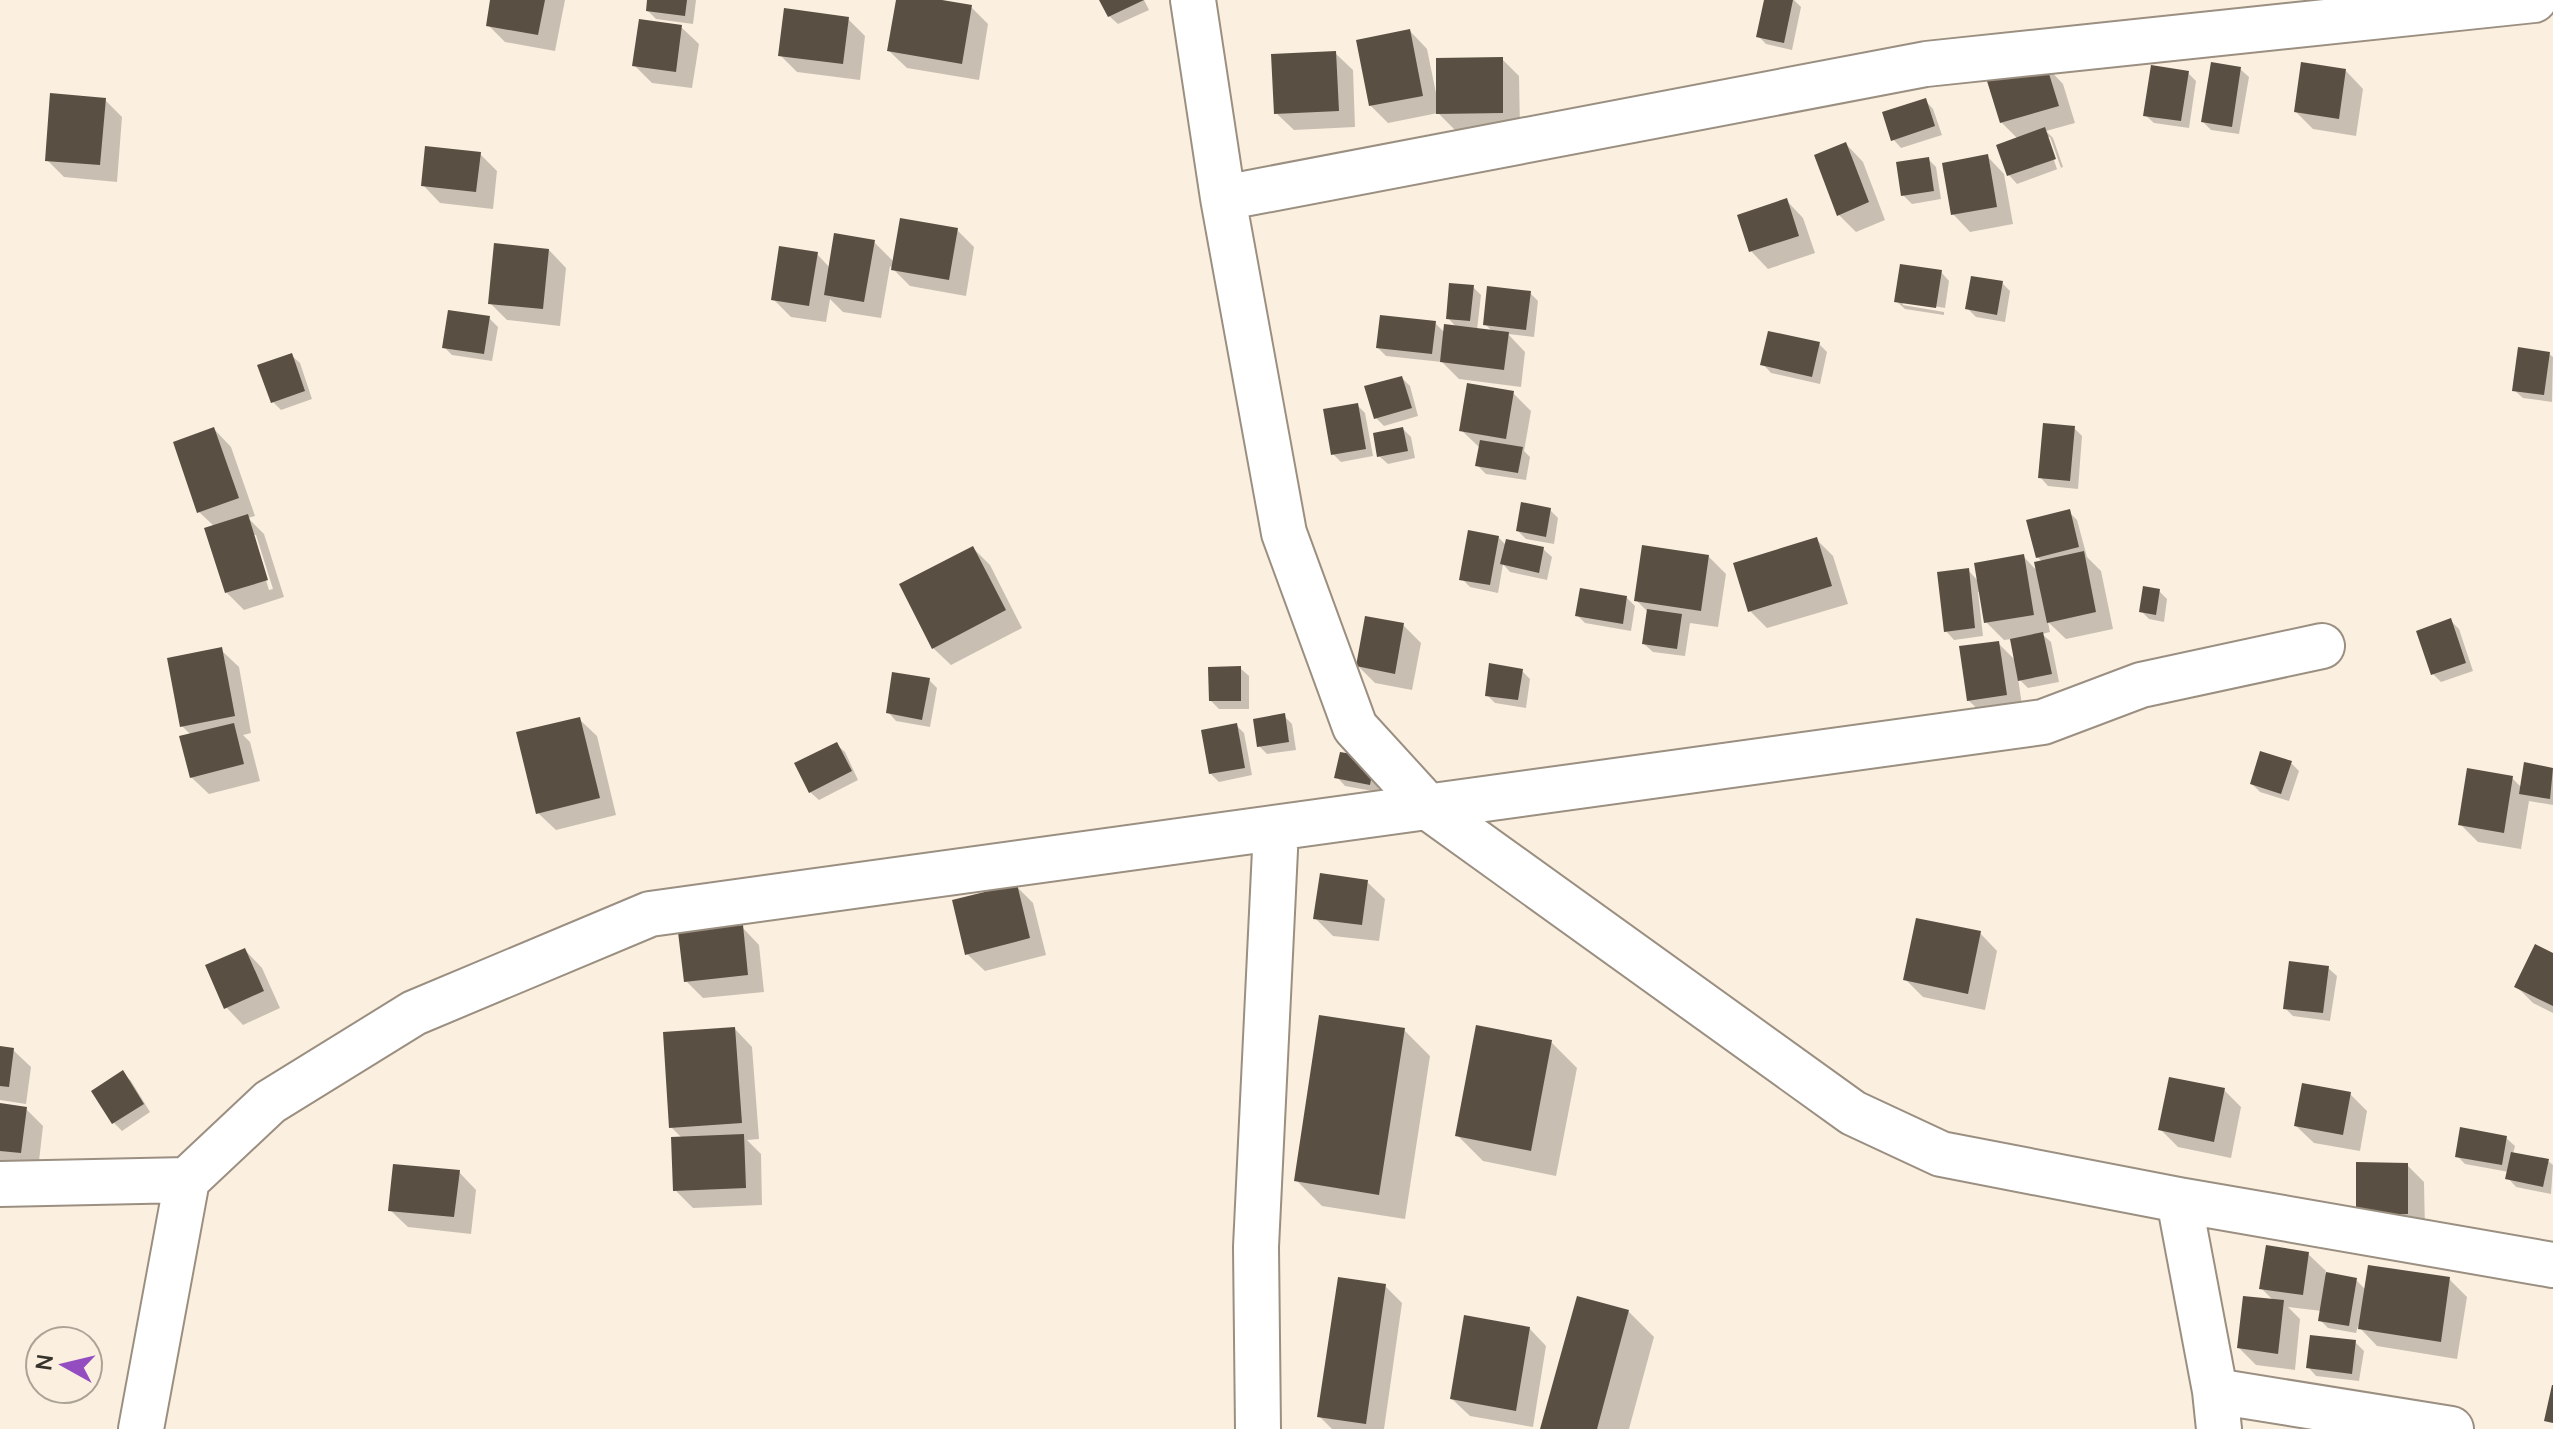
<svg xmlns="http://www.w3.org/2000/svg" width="2553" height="1429" font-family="Manrope,sans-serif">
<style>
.shadow{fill:#0003;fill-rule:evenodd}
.building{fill:#594f43}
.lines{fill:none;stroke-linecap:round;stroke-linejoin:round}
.street-casing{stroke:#9a8f81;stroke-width:48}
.street{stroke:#fff;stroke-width:44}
</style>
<rect width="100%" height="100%" fill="#fbefdf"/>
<!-- shadow -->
<path class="shadow" d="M492 0H565L555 51 505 42 488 25Z
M649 0H696L693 24 656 19 648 11Z
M898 0H929L971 7 988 24 979 80 907 68 889 51Z
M1102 0H1144L1149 10 1118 24 1109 16Z
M1766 0H1794L1801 7 1792 50 1766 44 1758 36Z
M848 19 865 36 860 80 797 72 780 55Z
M681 27 699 44 692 88 652 83 634 65Z
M1410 31 1427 49 1436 93 1502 59 1519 76 1520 130 1456 131 1438 113 1388 123 1371 106Z
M1335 53 1353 70 1355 127 1294 130 1276 113Z
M2046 66 2063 84 2075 123 2046 131 2053 138 2063 167 2017 184 2009 175 2018 139 2001 122ZM2046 137H2050L2061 168 2057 169Z
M2240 69 2249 77 2239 134 2211 130 2203 122Z
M2346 71 2363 89 2356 136 2313 129 2296 112Z
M2188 73 2196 81 2189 128 2154 123 2145 115Z
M105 100 122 117 117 182 64 177 47 160Z
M1925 100 1933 109 1942 135 1901 148 1893 139Z
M1846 144 1863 162 1885 220 1856 232 1838 214Z
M480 154 497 171 493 209 440 203 423 185Z
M1987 156 2004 174 2013 224 1970 232 1953 214Z
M1928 159 1936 167 1941 199 1912 204 1903 195Z
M1786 200 1803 218 1815 253 1768 269 1751 251Z
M957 230 974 247 966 296 910 286 890 266 881 318 843 312 830 299 826 322 791 317 773 299 817 254 830 268 874 242 894 262Z
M549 250 566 268 560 326 507 320 490 303Z
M1941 272 1949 281 1945 308 1903 301V305L1944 312V315L1905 309 1896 301Z
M2002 283 2010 291 2005 322 1976 317 1967 308Z
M1473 287 1481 295 1477 330 1493 332 1485 324 1530 293 1538 301 1534 337 1508 334 1525 352 1521 387 1459 379 1442 362 1386 356 1378 348 1435 323 1445 333 1457 328 1448 318Z
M489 318 498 327 492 361 452 355 444 347Z
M1819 344 1827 352 1820 384 1771 373 1763 364Z
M2549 354 2553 357 2552 402 2523 398 2514 390Z
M291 355 300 363 312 399 281 410 273 402Z
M1402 378 1410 386 1418 416 1384 426 1376 418Z
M1513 393 1531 411 1524 451 1530 457 1526 480 1486 474 1477 465 1480 448 1461 430Z
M1357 405 1365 413 1373 456 1341 462 1333 454Z
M2074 428 2082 436 2078 489 2048 486 2040 477Z
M214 429 231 447 255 516 248 518 264 534 284 597 244 610 226 592 215 527 199 512ZM252 535H256L273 589 269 590Z
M1403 429 1411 437 1415 458 1388 464 1379 456Z
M1550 510 1558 518 1554 544 1526 539 1518 531Z
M2069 512 2077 520 2087 557 2101 571 2113 629 2066 639 2048 622 2050 632 2042 634 2051 642 2059 682 2028 688 2018 678 2023 712 1986 717 1968 700 1998 643 2016 661 2012 639 2004 640 1986 622 1981 592H1978L1983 636 1954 640 1946 631 1968 570 1979 582 2023 556 2038 572 2043 562 2037 557Z
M1498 537 1506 545 1543 549 1552 557 1547 580 1510 572 1503 564 1498 593 1470 587 1462 579Z
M1816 539 1833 556 1848 604 1767 628 1750 611Z
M973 548 990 565 1022 628 951 665 933 648Z
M1708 556 1726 574 1718 627 1690 623 1685 656 1653 652 1644 644 1649 613 1636 600Z
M2159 591 2167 599 2164 622 2149 619 2141 611Z
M1626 597 1635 606 1631 631 1585 623 1577 615Z
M2450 620 2459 629 2473 671 2441 682 2433 674Z
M1403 625 1421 643 1412 690 1375 683 1358 666Z
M221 650 239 667 251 733 243 735 250 742 260 781 209 794 191 777V735L182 726Z
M1240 668 1249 676V709H1219L1211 701Z
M1522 671 1530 679 1526 708 1495 703 1487 695Z
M929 680 937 688 930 727 896 721 888 712Z
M1284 716 1292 724 1296 750 1267 754 1259 746Z
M579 719 597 736 616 815 556 830 538 813Z
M1236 725 1244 733 1252 775 1219 782 1210 773Z
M836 744 845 752 858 780 819 800 810 792Z
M2291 763 2299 771 2289 801 2260 792 2252 784Z
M2526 765 2553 770V805L2529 801 2521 849 2478 842 2460 824 2512 778 2522 788Z
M1382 768 1378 792 1345 786 1337 777Z
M1367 882 1385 899 1379 941 1333 936 1315 918Z
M1016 886 1033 903 1046 955 985 971 967 954Z
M742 927 759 945 764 992 703 998 686 981Z
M1980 933 1997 951 1985 1010 1923 997 1905 979Z
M245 950 262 968 280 1008 243 1025 226 1007Z
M2553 956V1013L2533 1003 2516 986Z
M2328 968 2337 976 2330 1021 2293 1016 2285 1008Z
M735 1029 752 1047 759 1139 747 1140 761 1154 762 1205 693 1208 675 1190 683 1139 671 1127Z
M1404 1030 1430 1056 1405 1219 1322 1206 1296 1180Z
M1551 1042 1577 1068 1556 1176 1483 1161 1457 1135Z
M0 1048 13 1050 31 1067 26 1104 0 1100Z
M123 1073 131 1081 150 1112 122 1131 114 1123Z
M2224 1090 2241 1107 2231 1158 2178 1147 2160 1129Z
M2350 1094 2367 1111 2360 1151 2314 1143 2296 1126Z
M0 1105 26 1109 43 1126 38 1170 0 1165Z
M2506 1138 2515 1146 2513 1154 2548 1161 2553 1165 2551 1194 2516 1187 2508 1178 2509 1172 2465 1164 2457 1156Z
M2407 1165 2424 1182 2425 1231 2375 1232Z
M459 1172 476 1190 471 1234 408 1227 390 1210Z
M2308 1254 2326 1271 2325 1274 2356 1280 2366 1290 2449 1279 2467 1297 2457 1359 2377 1346 2358 1326 2356 1333 2328 1328 2320 1320 2322 1311 2288 1307 2300 1319 2295 1370 2256 1365 2239 1348 2274 1301 2261 1288Z
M1385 1286 1402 1303 1384 1429H1332L1319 1416Z
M1628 1311 1654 1337 1629 1429H1542Z
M1529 1328 1546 1346 1533 1427 1470 1416 1452 1399Z
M2355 1342 2364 1351 2359 1381 2316 1376 2308 1367Z"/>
<!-- building -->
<path class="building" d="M490 0H545L538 35 486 26Z
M647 0H687L685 16 646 11Z
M896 0H942L972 5 962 64 887 51Z
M1099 0H1144L1108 17Z
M1764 0H1793L1784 43 1756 37Z
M784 8 849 17 843 64 778 56Z
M639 19 682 25 676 72 632 66Z
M1410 29 1423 96 1369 106 1356 40Z
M1336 51 1339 111 1274 114 1271 54Z
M1503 57V113L1436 114V58Z
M2211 62 2241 67 2232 127 2201 122Z
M2301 62 2346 69 2339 119 2294 112Z
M2046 64 2059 106 2000 123 1987 81Z
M2151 65 2189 71 2181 121 2143 116Z
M50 93 106 98 100 165 45 161Z
M1926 98 1935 126 1891 141 1882 112Z
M2045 127 2056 159 2007 176 1996 145Z
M1846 142 1869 202 1837 216 1814 155Z
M425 146 481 152 476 192 421 186Z
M1988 154 1997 207 1951 215 1942 163Z
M1929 157 1934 191 1901 196 1896 162Z
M1787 198 1799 236 1749 252 1737 215Z
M900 218 958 228 949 280 891 270Z
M834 233 875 240 864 302 824 295Z
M494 243 549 249 543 309 488 304Z
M779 246 818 252 809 306 771 300Z
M1900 264 1942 270 1936 308 1894 302Z
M1971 276 2003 281 1997 315 1965 309Z
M1449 283 1474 285 1470 321 1446 319Z
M1487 286 1531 291 1526 330 1483 325Z
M448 310 490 316 484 354 442 348Z
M1380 315 1436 321 1432 354 1376 348Z
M1444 324 1509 332 1504 370 1440 362Z
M1768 331 1820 342 1812 377 1760 365Z
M2518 347 2550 352 2544 395 2512 391Z
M292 353 305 391 271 403 257 365Z
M1402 376 1412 408 1374 419 1364 386Z
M1467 383 1514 391 1506 439 1459 431Z
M1358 403 1366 449 1331 455 1323 409Z
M2043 423 2075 426 2070 481 2038 478Z
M214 427 239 498 197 513 173 442Z
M1403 427 1408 451 1377 457 1373 433Z
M1480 440 1523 447 1518 473 1475 466Z
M1521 502 1551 508 1546 537 1516 531Z
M2070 509 2079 547 2036 558 2026 520Z
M248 514 268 580 225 593 204 528Z
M1468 530 1499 536 1490 585 1459 580Z
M1817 537 1832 586 1748 612 1733 563Z
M1506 539 1544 547 1539 573 1500 564Z
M1642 545 1709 555 1701 611 1634 601Z
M973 546 1006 610 932 649 899 584Z
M2084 551 2096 612 2047 623 2034 562Z
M2024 554 2034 615 1984 623 1974 563Z
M1969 568 1975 628 1944 632 1937 572Z
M2143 586 2160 589 2156 615 2139 612Z
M1580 588 1627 596 1623 624 1575 616Z
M1647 609 1682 614 1677 649 1642 644Z
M1365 616 1404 623 1395 674 1356 666Z
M2451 618 2466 663 2431 675 2416 631Z
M2043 632 2052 674 2018 681 2010 639Z
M1999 641 2007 695 1967 701 1959 646Z
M222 647 235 716 180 727 167 658Z
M1489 663 1523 669 1518 700 1485 696Z
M1241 666V701H1209L1208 667Z
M892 672 930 678 922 720 886 713Z
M1285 713 1289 742 1257 747 1253 719Z
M580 717 600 798 536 814 516 732Z
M234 723 244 764 190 778 179 736Z
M1237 723 1245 768 1209 774 1201 730Z
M837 742 852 771 809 793 794 763Z
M2260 751 2292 761 2281 794 2250 784Z
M1340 752 1375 758 1370 785 1334 778Z
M2524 762 2553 768 2550 799 2519 794Z
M2467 768 2513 776 2504 833 2458 825Z
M1320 873 1368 880 1362 925 1313 919Z
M1017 884 1030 938 965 955 952 900Z
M1916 918 1981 931 1968 994 1903 980Z
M743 925 748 975 684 982 678 932Z
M2535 944 2553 953V1006L2514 987Z
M245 948 264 991 224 1009 205 965Z
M2289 961 2329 966 2323 1013 2283 1009Z
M1319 1015 1405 1028 1379 1195 1294 1181Z
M1476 1025 1552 1040 1531 1151 1455 1136Z
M735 1027 742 1123 669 1128 663 1032Z
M0 1046 14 1048 9 1087 0 1086Z
M123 1070 144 1104 112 1124 91 1091Z
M2169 1077 2225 1088 2214 1142 2158 1130Z
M2302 1083 2351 1092 2343 1135 2294 1126Z
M0 1103 27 1107 21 1153 0 1151Z
M2460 1127 2507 1136 2502 1165 2455 1157Z
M744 1134 746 1188 673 1191 671 1137Z
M2511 1152 2549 1159 2543 1187 2505 1179Z
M2356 1162 2408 1163V1214L2356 1215Z
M393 1164 460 1170 454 1217 388 1211Z
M2266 1245 2309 1252 2303 1295 2259 1289Z
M2368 1265 2450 1277 2441 1342 2358 1329Z
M2326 1272 2357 1278 2349 1326 2318 1321Z
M1338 1277 1386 1284 1366 1424 1317 1417Z
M1577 1296 1629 1310 1597 1429H1540Z
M2243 1296 2284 1300 2278 1354 2237 1348Z
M1464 1315 1530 1327 1516 1411 1450 1399Z
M2310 1335 2356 1340 2352 1374 2306 1368Z
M2552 1385H2553V1423L2544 1421Z"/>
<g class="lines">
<defs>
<path id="street" d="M1193 0 1223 198 1284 533 1355 727 1429 808 1853 1113 1941 1154 2179 1200 2553 1265
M1223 198 1926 64 2534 0
M0 1184 187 1180
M2179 1200 2215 1391 2219 1429
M2215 1391 2451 1429
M141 1429 187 1180 270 1102 414 1013 650 914 2043 722 2141 685 2322 646
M1258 1429 1256 1247 1276 829"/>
</defs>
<!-- street casing -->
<use href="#street" class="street-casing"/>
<!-- street -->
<use href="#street" class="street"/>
</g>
<!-- north arrow -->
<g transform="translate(64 1365) rotate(278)"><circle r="38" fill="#fbefdf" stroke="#aca397" stroke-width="2"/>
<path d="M0-6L14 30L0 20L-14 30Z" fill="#944dc0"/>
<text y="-12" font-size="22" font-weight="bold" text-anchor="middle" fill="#36322c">N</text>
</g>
</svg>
